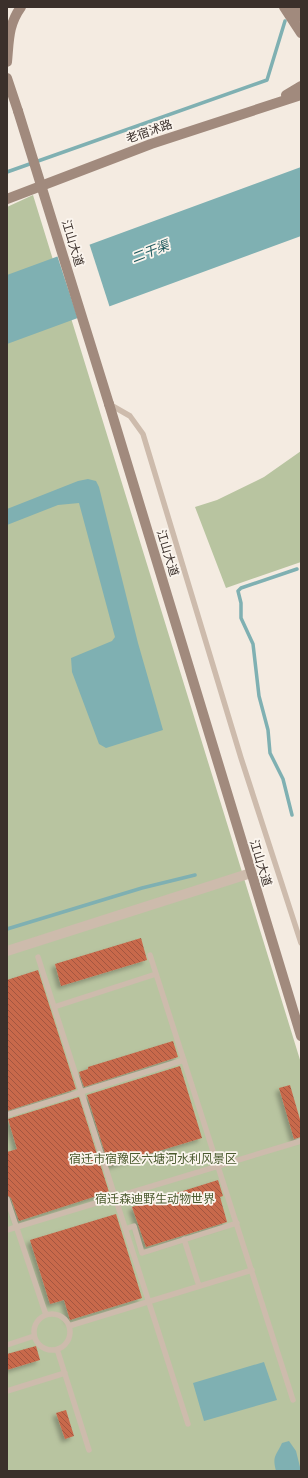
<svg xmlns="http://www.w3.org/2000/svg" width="308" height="1478" font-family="Quicksand,'Noto Sans SC',sans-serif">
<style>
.green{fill:#b8c4a0}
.water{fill:#7fb0b2}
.pier{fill:#f4ebe1}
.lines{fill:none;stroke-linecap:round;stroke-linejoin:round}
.stream{stroke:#7fb0b2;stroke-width:3.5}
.building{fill:url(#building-back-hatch);filter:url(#shadow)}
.lane{stroke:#cdbbac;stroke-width:5.5}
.street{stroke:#cdbbac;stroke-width:10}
.secondary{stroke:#a18a7d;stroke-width:10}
.secondary-bridge{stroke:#a18a7d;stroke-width:10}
.labels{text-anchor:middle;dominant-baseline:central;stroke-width:3.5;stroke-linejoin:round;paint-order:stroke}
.street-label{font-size:12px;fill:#3b302b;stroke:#fbf5ee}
.park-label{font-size:12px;fill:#4a5a2e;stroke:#fbf5ee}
.water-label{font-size:13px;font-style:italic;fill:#1f5a5e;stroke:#fbf5ee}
</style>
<defs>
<pattern id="building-back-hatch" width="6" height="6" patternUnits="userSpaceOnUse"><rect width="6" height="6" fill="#c8694b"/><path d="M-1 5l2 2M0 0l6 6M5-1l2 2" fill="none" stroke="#a4573f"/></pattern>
<filter id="shadow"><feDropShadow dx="-3.5" dy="3.5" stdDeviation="2" flood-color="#0004"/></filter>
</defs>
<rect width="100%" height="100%" fill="#f4ebe1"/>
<!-- green -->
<path class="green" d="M33 195 301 1063V1471H7V207Z
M301 451V562L226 588 195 507 217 500 264 477Z"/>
<!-- water -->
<path class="water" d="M301 167V236L7 344V275Z
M88 479 96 481 99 487 138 643 163 730 106 748 99 744 72 672 71 658 112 641 115 637 79 503 58 505 7 525V509L78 481Z
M264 1362 277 1400 204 1421 193 1383Z
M289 1441 296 1451 301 1471H276C272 1456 276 1456 282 1443Z"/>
<!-- pier -->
<path class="pier" d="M89 243 110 308 78 319 57 255Z"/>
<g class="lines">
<!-- stream -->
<path class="stream" d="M7 172 267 80 285 21
M292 815 283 779 270 753 268 730 259 696 253 644 241 618V603L238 591 241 588 297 569
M7 929 142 888 195 875"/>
</g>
<!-- building -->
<path class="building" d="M141 938 147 960 61 986 55 964Z
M38 970 76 1089 7 1111V980Z
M173 1041 178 1057 84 1087 79 1072 88 1069V1067Z
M180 1066 202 1138 109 1166 87 1095Z
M290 1085 301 1123V1137L294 1139 279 1088Z
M79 1097 109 1192 19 1221 11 1198 7 1195V1152L17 1149 8 1119Z
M218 1180 223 1196 220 1197 227 1222 146 1247 132 1207Z
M116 1214 142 1298 70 1320 64 1300 50 1304 30 1240Z
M36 1346 40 1360 7 1370V1354Z
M66 1410 74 1436 65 1439 56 1413Z"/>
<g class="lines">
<!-- lane -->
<path class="lane" d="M109 404 130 416 143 434 241 758 301 943
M150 955 293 1400
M38 957 188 1424
M54 1007 156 974
M7 1115 184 1060
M7 1199 46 1315
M125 1229 134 1226 142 1253 237 1223
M7 1230 301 1141
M184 1239 199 1286
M34 1332a18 18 0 1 1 36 0a18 18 0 1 1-36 0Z
M69 1326 252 1270
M7 1345 34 1336
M57 1349 89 1450
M7 1391 65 1373"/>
<!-- street -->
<path class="street" d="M7 951 251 873"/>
<!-- secondary -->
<path class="secondary" d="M284 7 301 33
M294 7 301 17
M7 62C9 41 8 25 21 7
M7 78 18 111
M286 95 301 86
M7 199 151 144 301 95
M109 404 301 1036"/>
<!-- secondary-bridge -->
<path class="secondary-bridge" d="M18 111 109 404"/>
</g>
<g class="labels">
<!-- street labels -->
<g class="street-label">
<text transform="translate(149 131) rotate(-19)">老宿沭路</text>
<text transform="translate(73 243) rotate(73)">江山大道</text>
<text transform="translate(168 553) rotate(73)">江山大道</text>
<text transform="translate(261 863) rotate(73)">江山大道</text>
</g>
<!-- park labels -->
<g class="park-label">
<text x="153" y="1158">宿迁市宿豫区六塘河水利风景区</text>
<text x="155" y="1198">宿迁森迪野生动物世界</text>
</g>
<!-- water labels -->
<g class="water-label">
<text transform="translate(150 251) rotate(-21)">二干渠</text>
</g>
</g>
<!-- border -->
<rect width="308" height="1478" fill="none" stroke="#3b302b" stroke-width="16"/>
</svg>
